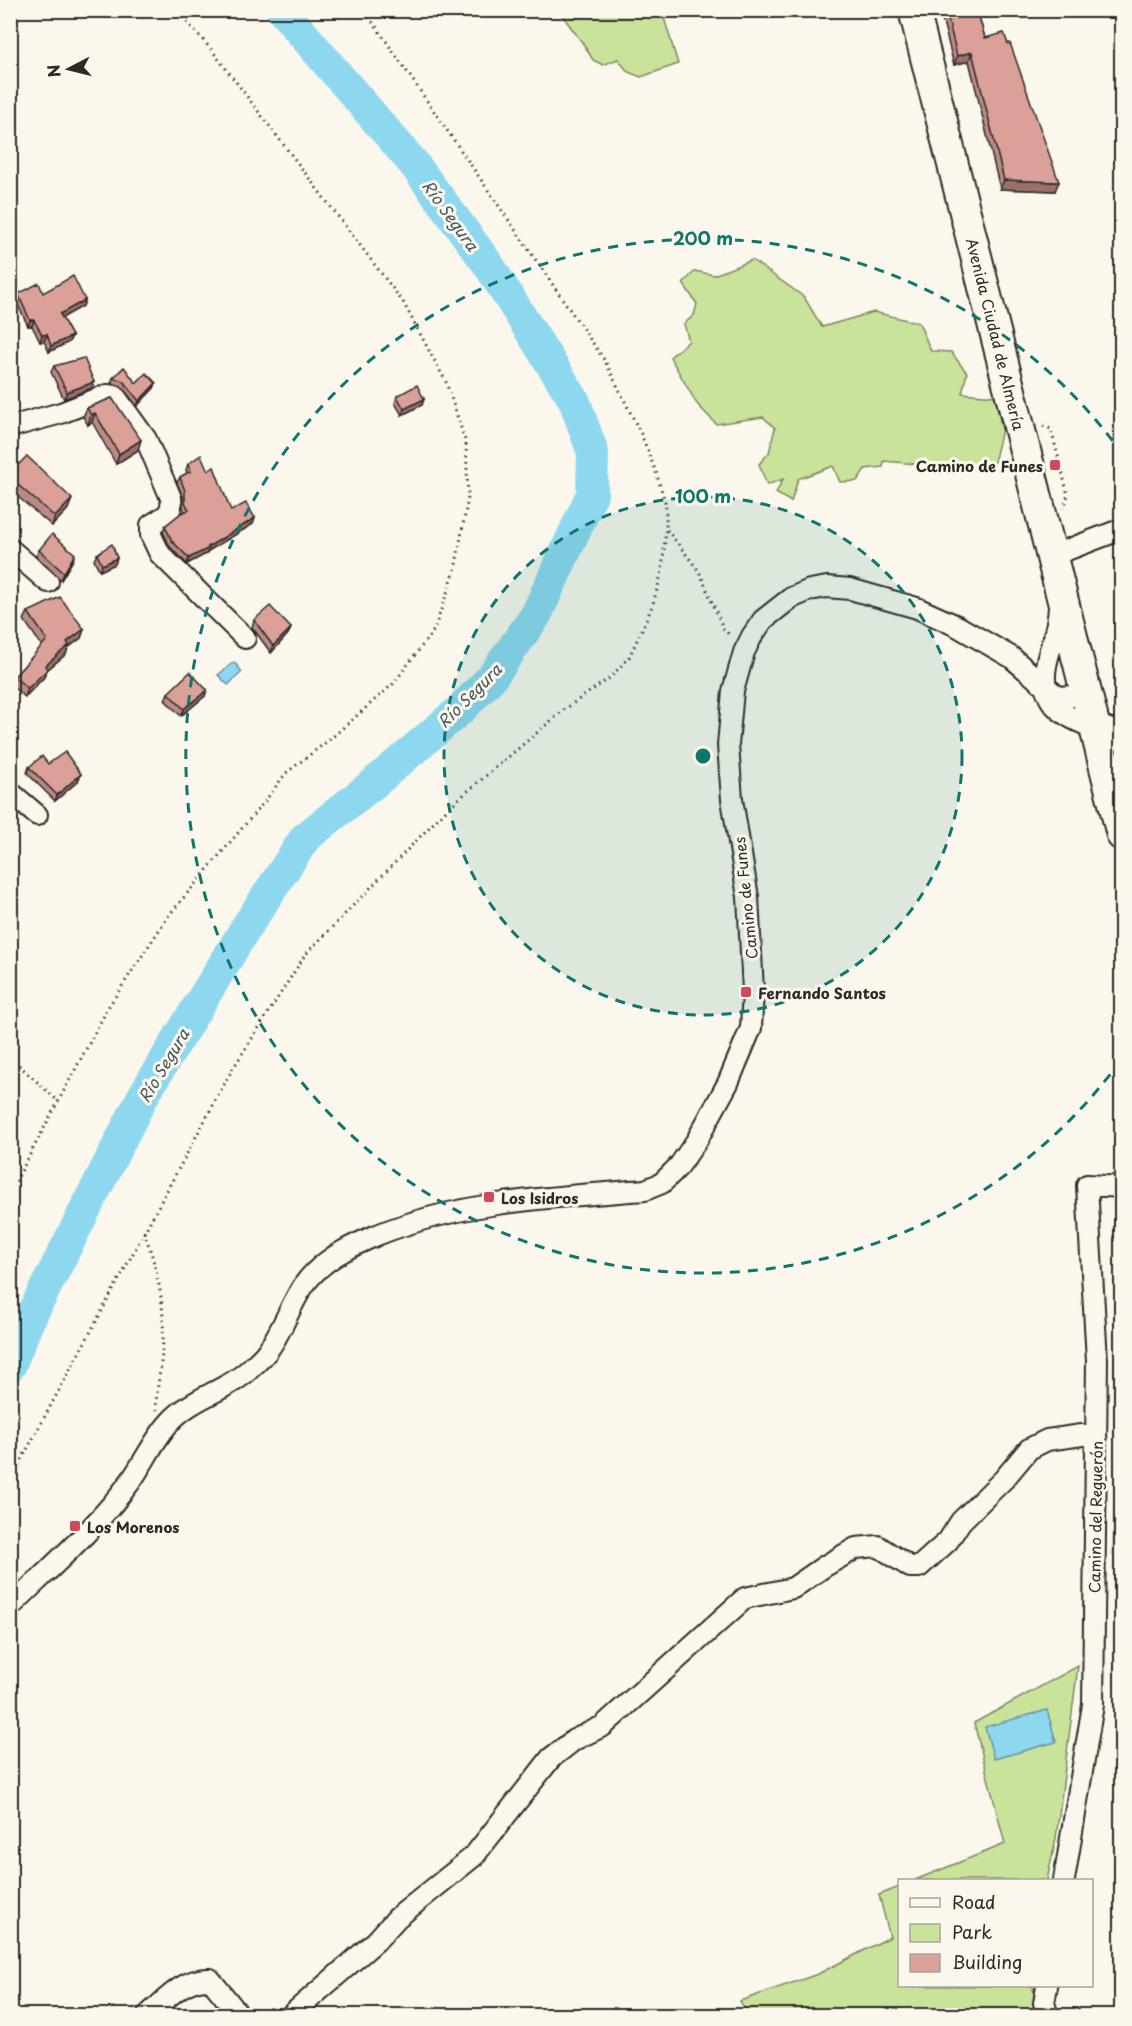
<svg xmlns="http://www.w3.org/2000/svg" width="1132" height="2026" font-family="'Playpen Sans',sans-serif">
<style>
.built{fill:#f1ddd3}
.green{fill:#cae39a;stroke:#7a8762;stroke-width:1.5}
.water{fill:#8ed8ef;stroke:#6693a1;stroke-width:1.5}
.lines{fill:none;stroke-linecap:round;stroke-linejoin:round}
.river{stroke:#8ed8ef;stroke-width:32}
.street-casing{stroke:#2b2b2b;stroke-width:24}
.secondary-casing{stroke:#2b2b2b;stroke-width:32}
.primary-casing{stroke:#2b2b2b;stroke-width:34}
.path{stroke:#2b2b2b;stroke-width:3;stroke-dasharray:1.5 4.5;stroke-linecap:butt}
.street{stroke:#fbf7ec;stroke-width:20}
.secondary{stroke:#fbf7ec;stroke-width:27}
.primary{stroke:#fbf7ec;stroke-width:30}
.wall{fill:#bc8a83;stroke:#2b2b2b;stroke-width:1.5}
.shaded-wall{fill:#99716a;stroke:#2b2b2b;stroke-width:1.5}
.building{fill:#dba198;stroke:#2b2b2b;stroke-width:1.5}
.ring{fill:none;stroke:#0f766e;stroke-width:3;stroke-dasharray:10 8}
.poi-dot{fill:#d1495b;stroke:#fbf7ec;stroke-width:2}
.labels{text-anchor:middle;dominant-baseline:central;stroke-width:6;stroke-linejoin:round;paint-order:stroke}
.street-label{font-size:15px;fill:#2b2b2b;stroke:#fbf7ec}
.poi-label{font-size:15px;font-weight:bold;fill:#2b2b2b;stroke:#fbf7ec;text-anchor:start}
.water-label{font-size:16px;font-style:italic;fill:#44565c;stroke:#fbf7ec}
.centre{fill:#0f766e;stroke:#fbf7ec;stroke-width:3}
.ring-label{font-size:18px;text-anchor:middle;font-weight:bold;fill:#0f766e;stroke:#fbf7ec;stroke-width:6;stroke-linejoin:round;paint-order:stroke}
</style>
<rect width="100%" height="100%" fill="#fbf7ec"/>
<filter id="ink" filterUnits="userSpaceOnUse"><feTurbulence type="fractalNoise" baseFrequency=".0167" numOctaves="2"/><feDisplacementMap in="SourceGraphic" scale="12" xChannelSelector="R" yChannelSelector="G"/><feConvolveMatrix kernelMatrix="1 2 1 2 8 2 1 2 1" color-interpolation-filters="sRGB"/></filter>
<g filter="url(#ink)">
<!-- built -->
<path class="built" d="M1112 1200H1121V1343Z
M1121 1383 1122 1555H1111Z"/>
<!-- green -->
<path class="green" d="M559 11H662L678 64 641 77 628 72 618 59 603 65 593 60 584 45Z
M752 260 804 297 822 327 874 312 919 323 931 351 951 352 967 373 962 393 995 396 1002 430 992 471 884 461 883 467 865 469 857 481 840 482 833 466 798 479 791 502 776 493 783 479 767 485 759 464 769 453 775 428 763 417 716 424 697 404 670 357 689 341 684 324 694 315 697 304 683 283 695 271 714 275Z
M1078 1666 1056 1838 1047 1880H915L1005 1844 974 1723Z
M899 1887 900 1986H1033L1035 2015H748L740 2001 818 1974 890 1937 879 1895Z"/>
<!-- water -->
<path class="water" d="M234 662 242 672 228 685 218 675Z
M1047 1710 1056 1742 994 1759 985 1727Z"/>
<g class="lines">
<!-- river -->
<path class="river" d="M10 1366 28 1322 143 1096 247 926 305 838 373 784 460 710 492 677 536 615 592 494 593 453 574 400 488 264 414 164 282 10"/>
<defs>
<path id="street" d="M10 427 61 413 107 395 115 396 146 439 171 498C173 515 164 516 151 525V535L160 554 245 638
M10 549 48 582
M1051 556 1122 529
M1059 607C1058 631 1050 645 1046 666 1039 703 1065 718 1095 728
M10 792 37 815
M10 1607C51 1567 96 1528 130 1482 144 1463 154 1439 170 1422 192 1397 230 1390 253 1366 258 1361 264 1356 268 1350 286 1326 293 1293 315 1272 333 1254 354 1245 377 1235 461 1201 555 1197 645 1190L662 1183 679 1166 697 1140 728 1083 751 1028 753 991 748 897 732 799 728 745 733 691 744 652 752 636 763 620 791 598 810 590 827 587 850 589 917 608 957 626 1011 657 1058 697 1074 696 1084 687
M1064 1880 1093 1705 1097 1361 1087 1185 1122 1187
M1047 1986 1044 2003 1048 2016
M147 2016C165 2000 185 1977 210 1979L240 2016
M290 2016 376 1941 397 1918 474 1856 551 1758 574 1740 603 1726 745 1598 793 1588 825 1566 856 1548 878 1546 910 1567H919L948 1541 961 1521 1004 1479 1029 1449 1047 1440 1096 1433"/>
<path id="secondary" d="M1095 728 1122 737"/>
<path id="primary" d="M914 10 1122 835"/>
</defs>
<!-- street casing -->
<use href="#street" class="street-casing"/>
<!-- secondary casing -->
<use href="#secondary" class="secondary-casing"/>
<!-- primary casing -->
<use href="#primary" class="primary-casing"/>
<!-- path -->
<path class="path" d="M1043 426 1051 429 1068 495 1064 508
M667 530 699 571 723 628 731 637
M10 1057 59 1102
M10 1192 109 1006 169 915 265 801 286 773 329 740 393 684 434 630 455 570 468 498 466 443 446 382 403 302 211 49 176 10
M144 1232C157 1267 165 1304 163 1341 162 1361 158 1382 156 1402L157 1410
M10 1481 232 1070 305 955 449 807 565 709 611 677 629 657 641 632 653 604 662 571 666 529V505L656 472 641 434 605 361 375 25 362 10"/>
<!-- street -->
<use href="#street" class="street"/>
<!-- secondary -->
<use href="#secondary" class="secondary"/>
<!-- primary -->
<use href="#primary" class="primary"/>
</g>
<!-- wall -->
<path class="wall" d="M940 10H977L985 38 1055 191 1000 189 969 61 954 65Z
M43 293 85 300 83 306 62 318 72 336 69 342 49 352 44 341 40 342 32 326H28L16 301 18 294Z
M54 366 92 388 64 399 51 372Z
M113 378 136 383H156L154 388 137 406 121 386 111 383Z
M397 396 424 399 422 405 402 415 395 403Z
M112 398 138 450 116 464 92 422 88 425 83 417 87 408Z
M188 464 208 471 231 511 255 518 253 524 208 551 206 554 187 564 170 547 163 532 165 526 184 511 183 508V497L177 483 180 477 187 473 186 470Z
M10 473 68 509 52 526 10 490Z
M39 550 73 560 61 580 36 556Z
M97 554 117 558 115 564 100 571 94 560Z
M28 612 84 629 81 638 68 648 66 654 47 670 44 677 25 697 11 686 14 677 42 646 24 620Z
M254 620 291 628 288 634 271 653 252 627Z
M207 690 205 696 181 716 165 700 168 693Z
M48 764 81 774 78 781 55 801 27 773 29 767Z"/>
<!-- shaded-wall -->
<path class="shaded-wall" d="M972 52 969 61 954 65 957 56Z
M1004 180 1059 182 1055 191 1000 189Z
M85 300 83 306 58 320 60 314Z
M30 320H34L32 326H28Z
M47 334 44 341 40 342 42 335Z
M72 336 69 342 49 352 51 346Z
M94 382 92 388 64 399 67 392Z
M156 383 154 388 137 406 139 401Z
M424 399 422 405 402 415 404 409Z
M95 413 92 422 88 425 91 415Z
M141 440 138 450 116 464 119 454Z
M72 499 68 509 52 526 55 517Z
M255 518 253 524 208 551 206 554 187 564 189 558Z
M75 554 73 560 61 580 64 573Z
M117 558 115 564 100 571 102 565Z
M291 628 288 634 271 653 273 646Z
M84 629 81 638 68 648 66 654 47 670 44 677 25 697 28 688 45 666 67 642Z
M207 690 205 696 181 716 184 709Z
M81 774 78 781 55 801 57 795Z"/>
<!-- building -->
<path class="building" d="M946 10H977L985 38 1004 33 1008 44 1010 43 1059 182 1004 180 972 52 957 56Z
M73 276 85 300 60 314 72 336 51 346 47 334 42 335 34 320H30L18 294 39 283 43 293Z
M84 358 94 382 67 392 54 366Z
M124 367 136 383 146 373 156 383 139 401 123 381 113 378Z
M417 385 424 399 404 409 397 396Z
M112 398 141 440 119 454 95 413 91 415 87 408Z
M201 455 208 471 214 467 231 511 246 503 255 518 208 547 209 548 189 558 172 541 165 526 181 513 189 510 185 502V491L180 477 191 471 188 464Z
M27 456 72 499 55 517 10 478V473Z
M52 534 75 554 64 573 39 550Z
M112 544 117 558 102 565 97 554Z
M60 597 84 629 67 642 69 645 45 666 48 669 28 688 14 677 47 640 28 612Z
M270 606 291 628 273 646 254 620Z
M190 672 207 690 184 709 168 693Z
M65 752 81 774 57 795 29 767 42 756 48 764Z"/>
</g>
<!-- distance rings -->
<circle cx="703" cy="756" r="259" fill="#0f766e" fill-opacity=".12"/>
<g class="ring">
<circle cx="703" cy="756" r="259"/>
<path d="M1121 1060A517 517 0 1 1 1121 452"/>
</g>
<!-- markers -->
<g class="poi-dot">
<rect x="1049" y="459" width="12" height="12" rx="3"/>
<rect x="740" y="986" width="12" height="12" rx="3"/>
<rect x="483" y="1191" width="12" height="12" rx="3"/>
<rect x="69" y="1520" width="12" height="12" rx="3"/>
</g>
<g class="labels">
<!-- street labels -->
<g class="street-label">
<text transform="translate(996 334) rotate(76)">Avenida Ciudad de Almería</text>
<text transform="translate(745 898) rotate(-96)">Camino de Funes</text>
<text transform="translate(1095 1517) rotate(-89)">Camino del Reguerón</text>
</g>
<!-- poi labels -->
<g class="poi-label">
<text x="1043" y="465" text-anchor="end">Camino de Funes</text>
<text x="758" y="992">Fernando Santos</text>
<text x="501" y="1197">Los Isidros</text>
<text x="87" y="1526">Los Morenos</text>
</g>
<!-- water labels -->
<g class="water-label">
<text transform="translate(451 215) rotate(54)">Río Segura</text>
<text transform="translate(469 695) rotate(-45)">Río Segura</text>
<text transform="translate(163 1065) rotate(-59)">Río Segura</text>
</g>
</g>
<circle cx="703" cy="756" r="9" class="centre"/>
<g class="ring-label">
<text x="703" y="245">200 m</text>
<text x="703" y="503">100 m</text>
</g>
<!-- margin -->
<rect width="1132" height="2026" fill="none" stroke="#fbf7ec" stroke-width="36"/>
<rect x="18" y="18" width="1096" height="1990" fill="none" stroke="#2b2b2b" stroke-width="2" filter="url(#ink)"/>
<!-- legend -->
<rect x="898" y="1879" width="195" height="108" fill="#fbf7ec" stroke="#a8a59f" stroke-width="1.5"/>
<rect x="910" y="1898" width="30" height="9" fill="#fbf7ec" stroke="#a8a59f" stroke-width="1.5"/>
<text x="952" y="1909" font-size="18" fill="#2b2b2b">Road</text>
<rect x="910" y="1924" width="30" height="18" fill="#cae39a" stroke="#a8a59f" stroke-width="1.5"/>
<text x="952" y="1939" font-size="18" fill="#2b2b2b">Park</text>
<rect x="910" y="1954" width="30" height="18" fill="#dba198" stroke="#a8a59f" stroke-width="1.5"/>
<text x="952" y="1969" font-size="18" fill="#2b2b2b">Building</text>
<!-- north arrow -->
<g transform="translate(69 69) rotate(263)" stroke="#fbf7ec" stroke-width="4.5" paint-order="stroke">
<path d="M0-4.5L10 22L0 15L-10 22Z" fill="#2b2b2b"/>
<text y="-9" font-size="16" font-weight="bold" text-anchor="middle" fill="#2b2b2b">N</text>
</g>
</svg>
